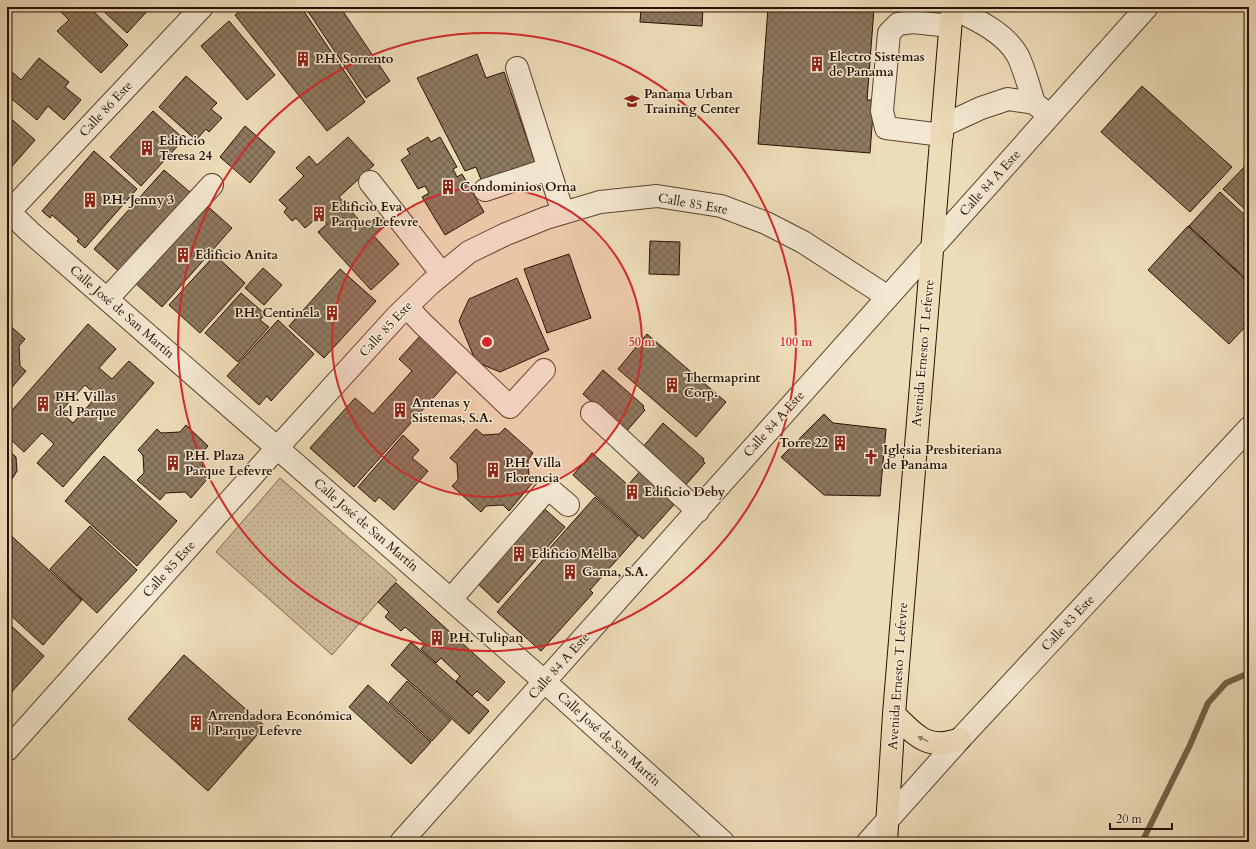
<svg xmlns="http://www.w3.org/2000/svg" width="1256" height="849" font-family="Cardo,serif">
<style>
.grass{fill:url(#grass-dots);stroke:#7a644e}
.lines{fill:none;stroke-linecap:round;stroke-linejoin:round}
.stream{stroke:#76614a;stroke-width:6}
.building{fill:url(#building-cross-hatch);stroke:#281003;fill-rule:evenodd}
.minor-casing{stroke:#594330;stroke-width:24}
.major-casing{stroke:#281003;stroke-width:24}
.minor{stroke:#f3e8d1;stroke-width:22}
.major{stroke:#eddcb8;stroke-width:22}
.oneway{fill:#948067}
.ring{fill:none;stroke:#d62828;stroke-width:2}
.labels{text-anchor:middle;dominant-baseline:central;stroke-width:3;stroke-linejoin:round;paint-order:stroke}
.poi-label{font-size:13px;font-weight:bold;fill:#281003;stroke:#f3e8d1;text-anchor:start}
.street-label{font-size:13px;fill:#281003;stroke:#f3e8d1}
.centre{fill:#d62828;stroke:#f3e8d1;stroke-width:2}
.ring-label{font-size:12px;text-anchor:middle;font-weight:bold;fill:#d62828;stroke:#f3e8d1;stroke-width:3;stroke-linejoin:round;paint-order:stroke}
</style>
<defs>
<pattern id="grass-dots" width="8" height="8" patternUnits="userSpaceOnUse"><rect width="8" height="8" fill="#ccb999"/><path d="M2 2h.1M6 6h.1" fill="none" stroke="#af9e82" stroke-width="1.8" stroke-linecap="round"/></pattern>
<pattern id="building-cross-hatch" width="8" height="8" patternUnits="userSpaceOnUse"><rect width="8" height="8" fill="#8e7a61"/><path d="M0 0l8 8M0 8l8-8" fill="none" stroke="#74634e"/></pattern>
</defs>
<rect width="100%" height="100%" fill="#eddcb8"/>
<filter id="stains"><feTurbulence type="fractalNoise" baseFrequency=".005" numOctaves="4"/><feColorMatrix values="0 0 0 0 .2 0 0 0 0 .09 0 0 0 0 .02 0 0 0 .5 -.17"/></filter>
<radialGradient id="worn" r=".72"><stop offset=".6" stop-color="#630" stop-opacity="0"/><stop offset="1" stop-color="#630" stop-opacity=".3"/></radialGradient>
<!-- grass -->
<path class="grass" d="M280 478 397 580 332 655 216 552Z"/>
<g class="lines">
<!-- stream -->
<path class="stream" d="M1142 842 1190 745 1208 703 1226 683 1249 673"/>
</g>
<!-- building -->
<path class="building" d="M56 7H89L128 45 101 73 57 31 69 20Z
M99 7H151L127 33Z
M246 7H301L365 102 327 131 235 15Z
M305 7H340L390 81 366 98Z
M641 7H703L702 26 640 22Z
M768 7H846L874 9 867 100H874L870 153 758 144Z
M229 21 275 75 247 100 201 46Z
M477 54 486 78 504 72 535 162 482 182 476 167 465 171 417 78Z
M39 58 69 82 65 87 81 100 64 120 48 106 37 120 7 95V74L10 70 21 80Z
M186 76 217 103 211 109 222 118 209 132 206 129 196 140 159 107Z
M1142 86 1232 167 1190 212 1101 132Z
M153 111 184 139 141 186 110 157Z
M7 115 35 140 7 172Z
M245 126 275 152 250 183 220 157Z
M348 137 374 165 339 197 365 227 378 216 386 225 374 236 399 264 371 290 318 232 327 224 319 216 305 228 296 218 292 221 284 212 287 208 279 200 304 176 296 168 309 156 317 165Z
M428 137 431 142 440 137 457 167 453 169 457 177 462 174 484 212 445 235 422 197 429 193 425 186 418 189 401 160 410 154 407 149Z
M94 151 137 189 85 248 77 241 79 239 52 215 50 218 42 211Z
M1249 162V213L1223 189Z
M164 170 191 193 121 273 94 249Z
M1220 192 1249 219V282L1189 226Z
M204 203 232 228 162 307 134 282Z
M1188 226 1249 283V323L1229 344 1148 270Z
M650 241 680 242 679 275 649 274Z
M569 254 591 318 547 333 524 269Z
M215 255 245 283 200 333 169 305Z
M263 268 282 285 264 305 245 288Z
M340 269 376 301 324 358 289 326Z
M517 278 549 350 500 372 476 362 459 321 469 299Z
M241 293 265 314 260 320 269 327 238 362 205 333Z
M278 320 314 354 271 401 267 396 259 405 227 376Z
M7 323 25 339 19 346 20 366 26 371 7 393Z
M88 324 116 349 99 368 112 379 129 361 154 383 63 487 37 463 54 444 42 433 24 452 7 436V416ZM85 385 97 396 73 423 60 412Z
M647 334 726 402 696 437 618 369Z
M420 336 458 370 354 487 310 448 355 398 373 414 412 371 399 359Z
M603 370 644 406 643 408 645 410 625 433 583 394Z
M824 414 833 423 886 429 880 496 824 495 781 457Z
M663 423 704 459 703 461 705 463 684 487 643 447Z
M186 425 208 446 202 453 203 471 209 477 191 498 185 492 166 493 160 500 137 480 144 473 143 455 138 450 157 429 161 433 180 432Z
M505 428 533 453 528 460 529 476 534 481 509 511 503 505 486 506 481 512 452 486 458 480 457 464 450 458 476 429 483 435 499 434Z
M403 435 419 450 412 458 428 471 394 510 379 497 375 502 358 487Z
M7 449 16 457 17 471 12 479H7Z
M592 453 628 485 644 467 679 499 643 539 573 475Z
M104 456 177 521 137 566 65 501Z
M595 497 638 536 590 590 593 593 541 651 497 612 549 553 547 551Z
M540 505 565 527 498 603 474 580Z
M90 526 137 570 97 613 50 569Z
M7 532 82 600 43 645 7 612Z
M396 583 505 682 488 701 477 691 472 696 456 681 460 676 441 658 436 663 421 649 425 644 405 627 401 631 385 617 389 612 378 602Z
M7 622 44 656 8 696 7 695Z
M411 642 489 711 469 734 391 665Z
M184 655 265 726 208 791 128 719Z
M407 681 451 720 432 741 389 702Z
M368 685 431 742 411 764 349 707Z"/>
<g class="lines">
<defs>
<path id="minor" d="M952 8C975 19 1005 32 1018 56 1025 71 1029 87 1034 103
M517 68 563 213
M942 126 981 108 1008 99 1034 103 1044 111
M942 135 886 128 882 111 889 33 898 24 913 22 950 26
M370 182 442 274
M485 190 549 169
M7 210 30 232 545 682 723 842
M9 212 202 7
M107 299 212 185
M407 307 423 324 510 407 544 370
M592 413 698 511
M451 599 548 488 568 505
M7 750 277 448 396 317 430 284 469 252 506 234 546 218 600 202 657 196 721 206 766 223 803 242 888 297
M401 842 1147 7
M868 842 960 739 1249 428"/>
<path id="major" d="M894 714C916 736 928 751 960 739
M886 842 894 714 952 7"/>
</defs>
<!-- minor casing -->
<use href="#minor" class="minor-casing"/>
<!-- major casing -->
<use href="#major" class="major-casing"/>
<!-- minor -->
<use href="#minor" class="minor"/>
<!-- major -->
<use href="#major" class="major"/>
</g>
<!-- one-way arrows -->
<defs><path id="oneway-solid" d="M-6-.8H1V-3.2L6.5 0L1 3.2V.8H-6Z"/></defs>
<use class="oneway" href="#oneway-solid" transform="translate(923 739) rotate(-156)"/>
<!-- distance rings -->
<circle cx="487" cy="342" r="155" fill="#d62828" fill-opacity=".12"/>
<g class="ring">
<circle cx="487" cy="342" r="155"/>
<circle cx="487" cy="342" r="309"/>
</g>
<!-- icons -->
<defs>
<symbol id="building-bare" viewBox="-9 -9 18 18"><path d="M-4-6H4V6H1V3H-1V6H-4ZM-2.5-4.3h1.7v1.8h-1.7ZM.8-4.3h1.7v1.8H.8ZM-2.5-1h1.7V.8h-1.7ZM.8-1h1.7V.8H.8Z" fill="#8f2418" stroke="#f3e8d1" stroke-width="2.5" paint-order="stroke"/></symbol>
<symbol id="school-bare" viewBox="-9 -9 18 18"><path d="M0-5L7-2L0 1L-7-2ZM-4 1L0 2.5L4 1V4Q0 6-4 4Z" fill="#8f2418" stroke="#f3e8d1" stroke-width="2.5" paint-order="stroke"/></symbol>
<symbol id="church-bare" viewBox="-9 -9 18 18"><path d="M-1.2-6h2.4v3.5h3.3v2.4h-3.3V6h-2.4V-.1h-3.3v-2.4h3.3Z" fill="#8f2418" stroke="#f3e8d1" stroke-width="2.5" paint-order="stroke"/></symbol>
</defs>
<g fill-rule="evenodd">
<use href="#building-bare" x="292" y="48" width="22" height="22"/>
<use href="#building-bare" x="806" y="53" width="22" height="22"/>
<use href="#school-bare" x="621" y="90" width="22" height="22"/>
<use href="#building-bare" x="136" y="137" width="22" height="22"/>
<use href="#building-bare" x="437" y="176" width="22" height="22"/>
<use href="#building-bare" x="79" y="189" width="22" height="22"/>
<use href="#building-bare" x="308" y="203" width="22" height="22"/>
<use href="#building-bare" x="172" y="244" width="22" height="22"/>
<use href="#building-bare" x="321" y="302" width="22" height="22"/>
<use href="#building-bare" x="661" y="374" width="22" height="22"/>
<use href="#building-bare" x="32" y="393" width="22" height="22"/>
<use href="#building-bare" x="389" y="399" width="22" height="22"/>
<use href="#building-bare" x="829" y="432" width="22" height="22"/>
<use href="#church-bare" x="860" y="446" width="22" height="22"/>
<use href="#building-bare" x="162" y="452" width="22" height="22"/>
<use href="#building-bare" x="482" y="459" width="22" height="22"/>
<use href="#building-bare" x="621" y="481" width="22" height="22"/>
<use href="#building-bare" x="508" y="543" width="22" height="22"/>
<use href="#building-bare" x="559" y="561" width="22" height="22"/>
<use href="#building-bare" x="426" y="627" width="22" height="22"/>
<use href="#building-bare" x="185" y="712" width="22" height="22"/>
</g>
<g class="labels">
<!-- poi labels -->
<g class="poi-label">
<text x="829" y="57">Electro Sistemas<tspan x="829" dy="15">de Panama</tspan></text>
<text x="315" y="59">P.H. Sorrento</text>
<text x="644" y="94">Panama Urban<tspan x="644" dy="15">Training Center</tspan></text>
<text x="159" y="141">Edificio<tspan x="159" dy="15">Teresa 24</tspan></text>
<text x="460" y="187">Condominios Orna</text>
<text x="102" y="200">P.H. Jenny 3</text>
<text x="331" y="207">Edificio Eva<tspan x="331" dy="15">Parque Lefevre</tspan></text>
<text x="195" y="255">Edificio Anita</text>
<text x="320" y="313" text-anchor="end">P.H. Centinela</text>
<text x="684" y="378">Thermaprint<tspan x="684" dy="15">Corp.</tspan></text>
<text x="55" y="397">P.H. Villas<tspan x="55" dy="15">del Parque</tspan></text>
<text x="412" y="403">Antenas y<tspan x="412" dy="15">Sistemas, S.A.</tspan></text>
<text x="828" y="443" text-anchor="end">Torre 22</text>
<text x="883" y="450">Iglesia Presbiteriana<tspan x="883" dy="15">de Panama</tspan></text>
<text x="185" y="456">P.H. Plaza<tspan x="185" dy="15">Parque Lefevre</tspan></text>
<text x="505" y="463">P.H. Villa<tspan x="505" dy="15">Florencia</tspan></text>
<text x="644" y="492">Edificio Deby</text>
<text x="531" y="554">Edificio Melba</text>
<text x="582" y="572">Gama, S.A.</text>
<text x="449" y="638">P.H. Tulipan</text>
<text x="208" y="716">Arrendadora Económica<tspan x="208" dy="15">| Parque Lefevre</tspan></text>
</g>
<!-- street labels -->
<g class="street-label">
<text transform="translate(106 109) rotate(-47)">Calle 86 Este</text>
<text transform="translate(990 183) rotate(-48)">Calle 84 A Este</text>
<text transform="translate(693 204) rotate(10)">Calle 85 Este</text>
<text transform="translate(122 312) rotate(41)">Calle José de San Martín</text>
<text transform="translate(386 329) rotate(-47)">Calle 85 Este</text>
<text transform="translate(923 353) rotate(-85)">Avenida Ernesto T Lefevre</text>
<text transform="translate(774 424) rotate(-48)">Calle 84 A Este</text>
<text transform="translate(366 525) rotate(41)">Calle José de San Martín</text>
<text transform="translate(169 569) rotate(-48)">Calle 85 Este</text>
<text transform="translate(1068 623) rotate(-47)">Calle 83 Este</text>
<text transform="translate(559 666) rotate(-48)">Calle 84 A Este</text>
<text transform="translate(898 676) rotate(-86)">Avenida Ernesto T Lefevre</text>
<text transform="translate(609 739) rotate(42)">Calle José de San Martín</text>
</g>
</g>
<circle cx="487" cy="342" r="6" class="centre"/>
<g class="ring-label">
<text x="642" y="346">50 m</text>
<text x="796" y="346">100 m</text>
</g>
<!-- margin -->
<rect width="1256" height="849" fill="none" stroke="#eddcb8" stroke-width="24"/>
<rect x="8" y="8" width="1240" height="833" fill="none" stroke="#281003" stroke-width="2"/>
<rect x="12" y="12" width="1232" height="825" fill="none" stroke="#281003"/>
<!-- scale -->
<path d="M1110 823v6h62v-6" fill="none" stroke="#281003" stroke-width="2"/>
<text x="1116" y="823" font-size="12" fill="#281003" stroke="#f3e8d1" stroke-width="3" paint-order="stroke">20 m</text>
<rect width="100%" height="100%" filter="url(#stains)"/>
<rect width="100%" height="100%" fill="url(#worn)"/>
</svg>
